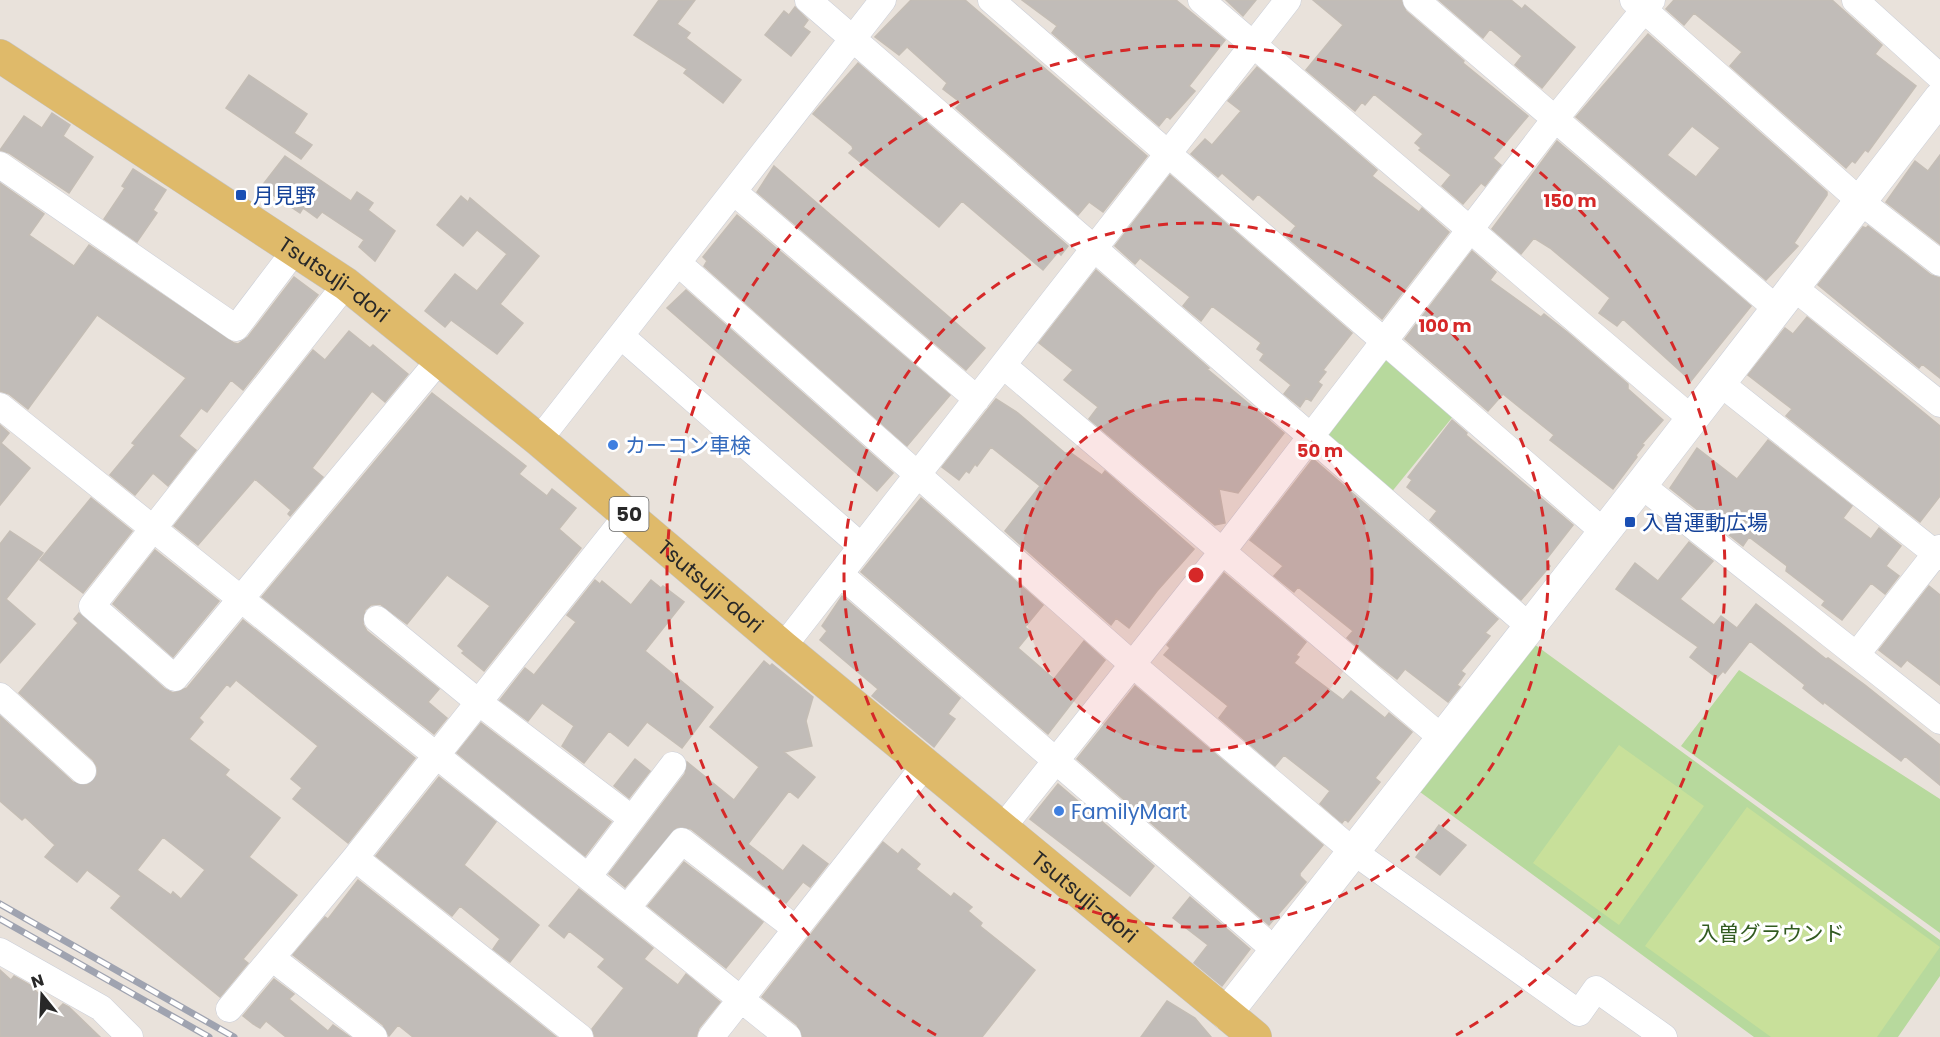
<svg xmlns="http://www.w3.org/2000/svg" width="1940" height="1037" font-family="Poppins,'Noto Sans JP',sans-serif">
<style>
.green{fill:#b7d99d}
.pitch{fill:#c8e09a}
.building{fill:#c1bcb8;stroke:#c4bdb5;stroke-width:1.5;fill-rule:evenodd}
.lines{fill:none;stroke-linecap:round;stroke-linejoin:round}
.minor-casing{stroke:#caced8;stroke-width:27}
.tertiary-casing{stroke:#caced8;stroke-width:33}
.primary-casing{stroke:#c3c3c3;stroke-width:34}
.minor{stroke:#fff;stroke-width:26}
.tertiary{stroke:#fff;stroke-width:32}
.primary{stroke:#dfba6a;stroke-width:33}
.rail-casing{stroke:#9fa3b0;stroke-width:7}
.rail{stroke:#fff;stroke-width:4.5;stroke-dasharray:14;stroke-linecap:butt}
.ring{fill:none;stroke:#d62828;stroke-width:3;stroke-dasharray:10 8}
.transit-dot{fill:#1a4fb4;stroke:#fff;stroke-width:2}
.shop-dot{fill:#3f7fe0;stroke:#fff;stroke-width:2}
.labels{text-anchor:middle;dominant-baseline:central;stroke-width:6;stroke-linejoin:round;paint-order:stroke}
.shield{fill:#fff;stroke:#686868;stroke-width:1.5}
.shield-label{font-size:20px;font-weight:bold;fill:#282828}
.transit-label{font-size:21px;fill:#164399;stroke:#fff;text-anchor:start}
.street-label{font-size:21px;fill:#282828;stroke:#fff}
.shop-label{font-size:21px;fill:#366cbe;stroke:#fff;text-anchor:start}
.park-label{font-size:21px;fill:#325b21;stroke:#fff}
.centre{fill:#d62828;stroke:#fff;stroke-width:3}
.ring-label{font-size:18px;text-anchor:middle;font-weight:bold;fill:#d62828;stroke:#fff;stroke-width:6;stroke-linejoin:round;paint-order:stroke}
</style>
<rect width="100%" height="100%" fill="#e9e2db"/>
<!-- green -->
<path class="green" d="M1385 358 1455 414 1390 494 1329 437V429Z
M1534 644 1940 940V976L1898 1037H1754L1420 792Z
M1739 670 1940 799V933L1681 746Z"/>
<!-- pitch -->
<path class="pitch" d="M1619 745 1704 806 1619 925 1533 863Z
M1747 807 1940 947 1877 1037H1771L1645 946Z"/>
<!-- building -->
<path class="building" d="M659 0H695L677 24 690 33 686 38 741 80 723 103 684 73 687 69 634 35Z
M911 0H965L1147 156 1103 212 1089 202 1078 215 956 108 961 103 943 89 947 83 907 47 899 55 875 37Z
M1022 0H1176L1225 40 1189 86 1195 91 1170 119 1167 116 1159 126 1052 33 1057 26Z
M1226 0H1256L1243 16Z
M1313 0H1401L1406 11 1464 61 1463 63 1528 116 1493 158 1501 165 1485 186 1481 183 1463 204 1442 186 1451 175 1419 150 1421 148 1415 143 1423 134 1374 94 1365 105 1362 102 1355 111 1306 70 1343 25Z
M1439 0H1511L1522 9 1525 5 1575 47 1542 88 1515 65 1522 56 1490 29 1483 38Z
M1674 0H1832L1882 45 1875 54 1916 86 1868 152 1865 150 1855 163 1852 161 1846 168 1730 66 1742 52 1694 13 1684 25 1666 9Z
M795 7 808 20 803 27 810 32 791 56 765 35 784 11 789 15Z
M1648 34 1827 192V195L1794 243 1798 246 1766 280 1576 117ZM1692 126 1720 148 1696 177 1667 155Z
M858 63 1068 246 1061 255 1058 252 1043 270 962 201 939 227 849 153 853 149 852 146 813 114Z
M1257 67 1377 170 1372 176 1419 212 1422 208 1449 232 1382 319 1287 237 1296 226 1258 194 1253 200 1222 173 1218 177 1191 154 1205 139 1212 145 1241 111 1228 101Z
M249 75 307 114 294 133 312 145 301 159 226 108Z
M52 113 70 125 63 136 93 157 69 193 9 153 0 150 24 116 42 128Z
M1557 141 1751 306 1691 381 1623 319 1617 326 1599 313 1610 298 1550 248 1534 238 1521 254 1492 229Z
M1940 155V244L1886 202 1915 161 1928 171Z
M285 156 351 201 357 192 373 203 368 210 395 231 375 261 359 247 364 240 322 212 317 218 303 208 300 213 261 187Z
M774 166 985 348 966 370 757 192Z
M133 169 166 190 153 210 157 213 137 242 104 219 125 188 122 186Z
M1170 175 1352 333 1323 370 1326 372 1318 382 1322 385 1311 401 1306 398 1300 407 1284 394 1291 385 1260 360 1264 354 1257 349 1261 343 1212 306 1201 321 1183 306 1190 297 1140 258 1135 264 1115 246Z
M0 183 44 214 29 235 74 266 89 245 234 343 238 344 248 337 294 277 318 295 243 390 231 380 207 412 201 408 179 436 196 450 168 486 153 473 135 495 110 475 135 445 132 443 186 378 97 315 28 409 9 394 0 391Z
M461 196 468 202 470 198 539 256 500 304 523 323 497 354 451 320 445 327 425 311 455 274 477 291 507 254 477 230 463 246 437 225Z
M737 215 950 395 907 446 704 266 707 261 703 257Z
M1868 226 1931 275 1940 278V378L1922 364 1919 368 1818 285 1863 227 1866 228Z
M1472 251 1496 272 1490 280 1541 317 1544 314 1567 332 1628 384V389L1663 420 1642 444 1644 445 1636 455 1637 457 1613 489 1550 440 1554 435 1503 394 1488 411 1405 339Z
M1096 270 1209 368 1207 369 1284 433 1238 493 1219 489 1225 523 1215 525 1089 419 1098 407 1064 380 1073 370 1039 343Z
M686 290 893 473 877 491 667 308Z
M1807 317 1940 426V496L1920 522 1786 416 1792 409 1748 375 1785 328 1793 334Z
M349 331 370 348 373 345 408 374 385 402 372 391 312 468 323 477 290 516 288 514 291 510 255 479 198 545 174 526 313 350 325 360Z
M432 393 526 466 519 474 547 496 552 489 576 508 559 529 581 548 484 671 462 653 464 651 458 646 490 606 447 575 407 624 380 604 371 605 365 610 363 624 367 631 439 689 428 702 447 718 434 734 262 597Z
M996 399 1018 413 1065 453H1071L1102 475 1105 471 1194 549 1157 591 1129 628 1116 618 1111 625 1005 531 1040 486 991 447 977 466 975 464 969 473 966 471 959 480 942 467Z
M1452 420 1467 433 1466 435 1573 525 1545 561 1550 566 1521 600 1430 520 1437 511 1407 487 1412 480 1408 477Z
M0 425 9 433 1 443 30 468 0 505Z
M1768 440 1852 506 1843 518 1871 539 1879 528 1901 546 1886 566 1899 576 1885 594 1871 583 1842 620 1822 605 1825 601 1786 571 1787 566 1749 537 1743 546 1670 488 1697 448 1737 479Z
M1313 459 1498 619 1485 633 1490 636 1461 671 1465 674 1457 685 1460 687 1448 702 1405 669 1397 679 1379 665 1347 638 1353 631 1298 587 1294 592 1274 576 1283 566 1250 540Z
M91 498 132 531 83 593 40 560Z
M921 498 1043 605 1025 627 1031 632 1018 648 1054 679 1084 641 1105 660 1048 734 861 572Z
M10 531 43 553 6 599 35 624 0 663V544Z
M1689 542 1713 561 1680 599 1714 625 1721 616 1737 628 1756 604 1826 659 1828 658 1865 685 1940 745V785L1905 756 1901 761 1824 702 1823 704 1803 688 1805 685 1750 641 1725 673 1723 671 1717 678 1690 657 1698 647 1616 589 1635 563 1658 581Z
M155 550 219 601 173 657 113 604Z
M1224 573 1306 642 1296 655 1299 657 1294 663 1343 700 1351 691 1385 718 1389 713 1412 732 1375 778 1380 782 1348 822 1345 819 1342 823 1320 804 1330 791 1284 755 1275 766 1219 718 1228 706 1164 655 1170 648 1167 645Z
M595 580 600 584 602 581 631 605 651 580 661 588 663 586 684 602 645 651 713 707 682 748 647 722 628 746 609 731 584 763 562 746 574 726 542 703 528 721 500 700 525 668 534 675 576 622 567 615Z
M1929 586 1940 595V685L1907 660 1901 667 1879 650Z
M842 596 960 698 948 714 955 719 934 747 872 696 878 689 820 640 827 631 822 626Z
M79 613 165 689 173 693 187 688 243 620 415 758 348 843 293 799 302 788 291 779 318 746 236 680 230 687 227 684 199 718 203 722 189 739 229 770 225 775 280 818 249 857 297 895 243 959 248 963 220 997 111 908 121 896 87 870 77 882 45 857 55 845 25 817 22 820 0 801V716L73 782 87 785 97 775V767L93 760 19 693 78 623 74 619ZM163 837 205 870 181 899 173 892 171 895 137 870Z
M764 661 770 666 772 664 813 697 806 721 812 746 784 752 815 777 798 798 789 791 748 844 783 871 803 845 828 864 810 887 803 882 786 903 691 829 677 827 625 887 609 874 685 774 687 762 734 800 759 767 710 727Z
M1135 686 1323 845 1300 873V876L1306 882 1269 925 1077 759Z
M481 723 611 822 585 856 457 753Z
M635 759 650 771 629 798 614 786Z
M439 777 496 822 464 865 539 925 510 962 493 949 500 939 460 906 452 916 376 856Z
M1058 784 1154 866 1130 896 1030 819Z
M1439 825 1466 845 1440 875 1416 857Z
M883 842 898 854 902 849 920 864 916 869 951 897 954 893 972 907 968 911 982 923 980 926 1035 970 982 1037H803L797 1025 762 997Z
M684 862 763 922 726 968 648 906Z
M358 880 556 1037H413L398 1025 389 1036 383 1025 293 955 325 917 328 919Z
M579 889 653 948 644 959 678 985 686 974 720 1002 699 1028 696 1037H595L592 1029 624 988 598 967 605 959 569 931 564 938 549 926Z
M1190 897 1250 949 1222 986 1194 963 1208 945 1173 918Z
M0 970 11 980 14 976 30 985 56 1011 63 1004 69 1007 100 1037H0Z
M274 979 294 994 289 999 328 1031 333 1025 350 1037H286L266 1021 260 1028 253 1024 243 1016Z
M1167 1001 1195 1018 1211 1037H1141Z"/>
<g class="lines">
<defs>
<path id="minor" d="M808 0 1529 626
M991 0 1604 532
M1201 0 1692 419
M1416 0 1777 309
M1633 0 1860 201 1940 263
M1855 0 1940 77
M0 165 236 328 296 249
M734 192 977 399
M678 263 1132 664 1354 852 1579 1013 1596 989 1664 1037
M346 284 92 606 175 678 440 359
M1793 287 1940 404
M621 336 861 546
M1004 366 1442 738
M1720 383 1940 557
M0 406 788 1037
M539 440 883 0
M1641 485 1940 721
M841 575 1276 951
M377 619 477 701 631 818
M783 647 1288 0
M1857 654 1940 548
M0 696 83 771
M1003 827 1222 552 1555 119 1652 0
M588 877 673 765
M627 908 682 841 796 929
M0 951 101 1008 130 1037
M272 958 374 1037
M229 1009 355 858
M580 1037 355 858 628 514
M711 1037 925 765"/>
<path id="tertiary" d="M1226 1014 1641 485 1940 98"/>
<g id="primary">
<path id="s1" d="M0 56 346 284 539 440 783 647 1255 1037"/>
</g>
</defs>
<!-- minor casing -->
<use href="#minor" class="minor-casing"/>
<!-- tertiary casing -->
<use href="#tertiary" class="tertiary-casing"/>
<!-- primary casing -->
<use href="#primary" class="primary-casing"/>
<!-- minor -->
<use href="#minor" class="minor"/>
<!-- tertiary -->
<use href="#tertiary" class="tertiary"/>
<!-- primary -->
<use href="#primary" class="primary"/>
<defs>
<path id="rail" d="M0 904 234 1037
M0 919 209 1037"/>
</defs>
<!-- rail casing -->
<use href="#rail" class="rail-casing"/>
<!-- rail -->
<use href="#rail" class="rail"/>
</g>
<!-- distance rings -->
<circle cx="1196" cy="575" r="176" fill="#d62828" fill-opacity=".12"/>
<g class="ring">
<circle cx="1196" cy="575" r="176"/>
<circle cx="1196" cy="575" r="352"/>
<path d="M936 1035A529 529 0 1 1 1456 1035"/>
</g>
<!-- markers -->
<g class="transit-dot">
<rect x="235" y="189" width="12" height="12" rx="3"/>
<rect x="1624" y="516" width="12" height="12" rx="3"/>
</g>
<g class="shop-dot">
<circle cx="613" cy="445" r="6"/>
<circle cx="1059" cy="811" r="6"/>
</g>
<g class="labels">
<!-- shield labels -->
<rect class="shield" x="609.5" y="497" width="39" height="34" rx="4.5"/>
<g class="shield-label">
<text x="629" y="514">50</text>
</g>
<!-- transit labels -->
<g class="transit-label">
<text x="253" y="195">月見野</text>
<text x="1642" y="522">入曽運動広場</text>
</g>
<!-- street labels -->
<g class="street-label">
<text stroke="none"><textPath href="#s1" startOffset="402">Tsutsuji-dori</textPath></text>
<text stroke="none"><textPath href="#s1" startOffset="888">Tsutsuji-dori</textPath></text>
<text stroke="none"><textPath href="#s1" startOffset="1374">Tsutsuji-dori</textPath></text>
</g>
<!-- shop labels -->
<g class="shop-label">
<text x="625" y="445">カーコン車検</text>
<text x="1071" y="811">FamilyMart</text>
</g>
<!-- park labels -->
<g class="park-label">
<text x="1771" y="933">入曽グラウンド</text>
</g>
</g>
<circle cx="1196" cy="575" r="9" class="centre"/>
<g class="ring-label">
<text x="1570" y="207">150 m</text>
<text x="1445" y="332">100 m</text>
<text x="1320" y="457">50 m</text>
</g>
<!-- north arrow -->
<g transform="translate(42 995) rotate(342)" stroke="#ffffff" stroke-width="4.5" paint-order="stroke">
<path d="M0-4.5L10 22L0 15L-10 22Z" fill="#282828"/>
<text y="-9" font-size="16" font-weight="bold" text-anchor="middle" fill="#282828">N</text>
</g>
</svg>
